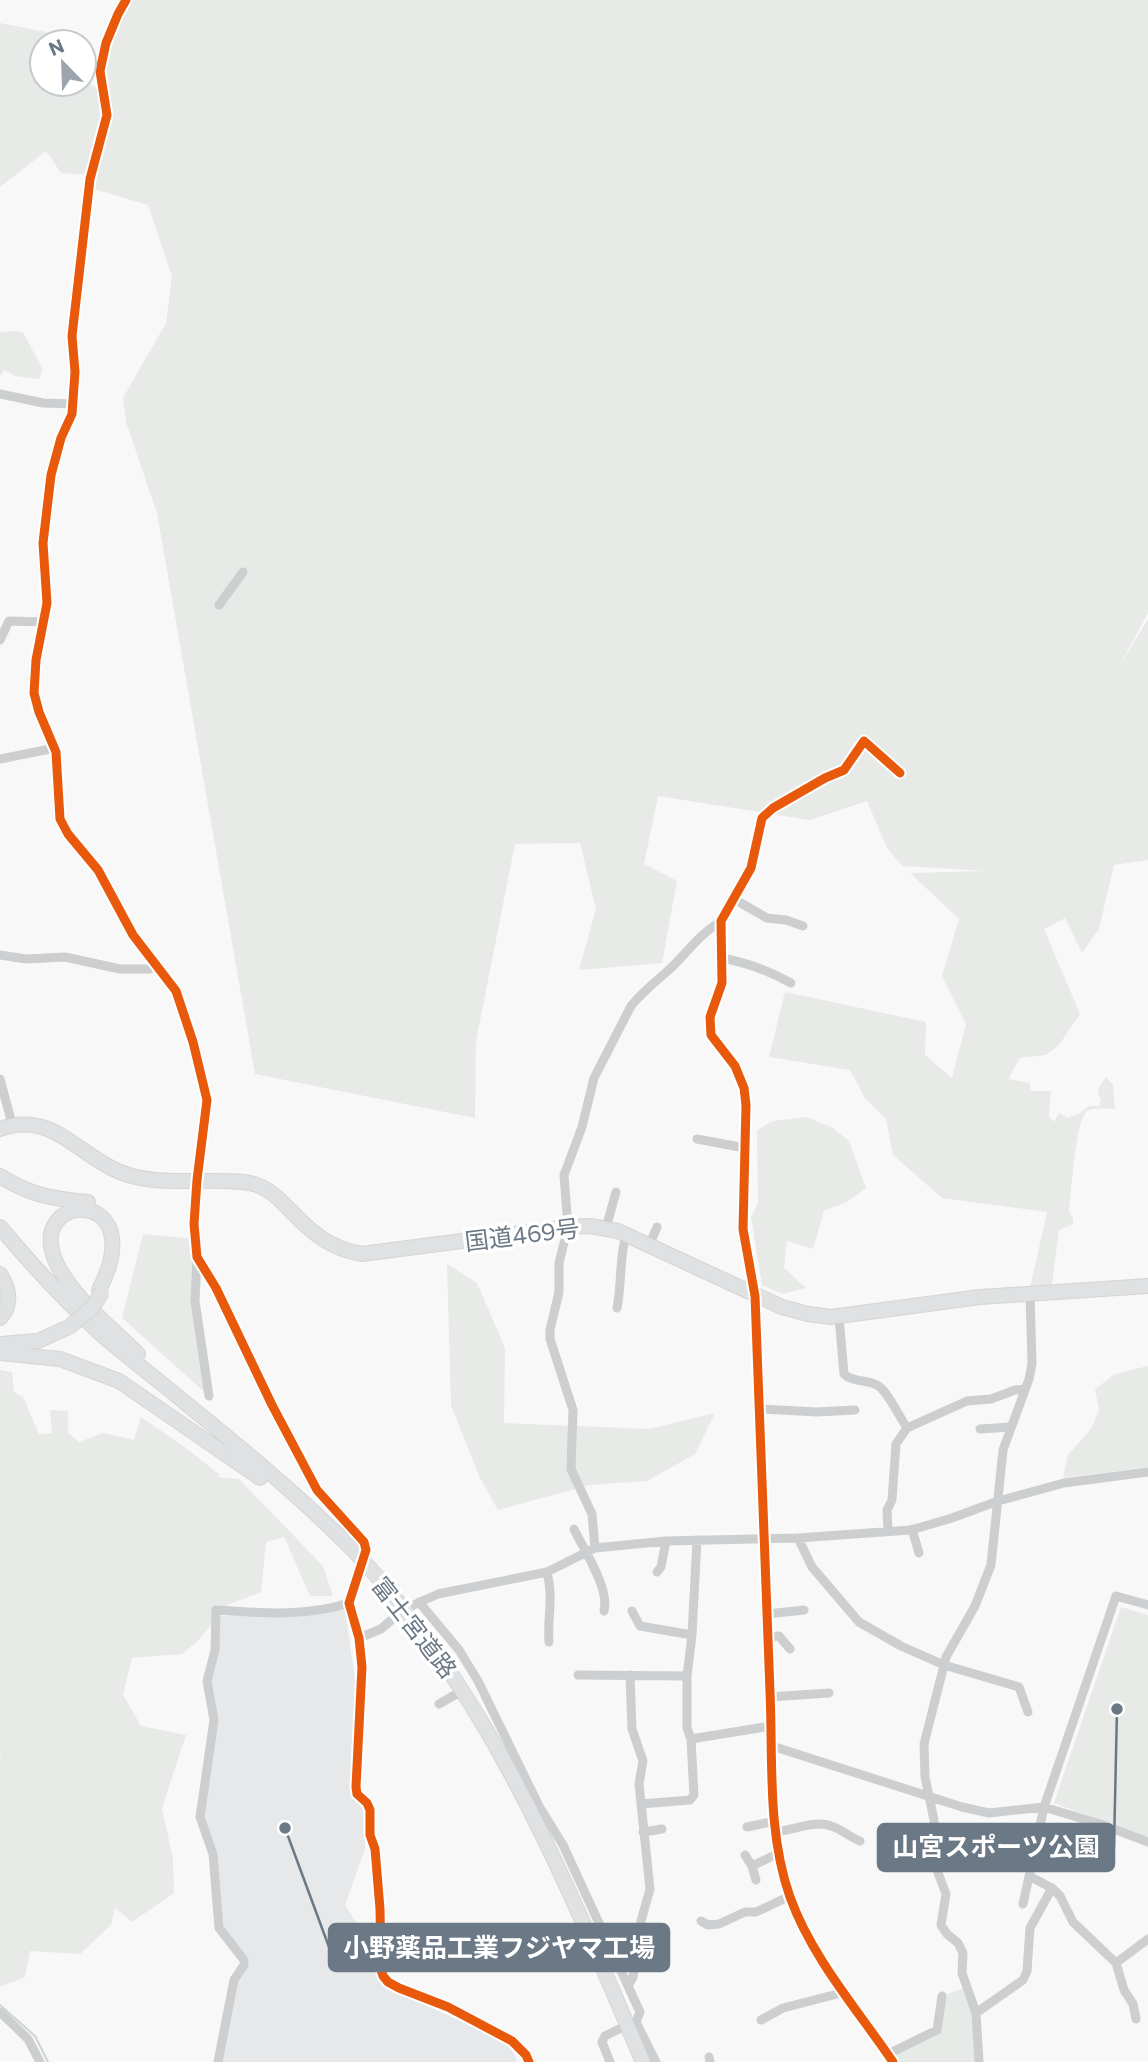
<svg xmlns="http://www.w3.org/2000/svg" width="1148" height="2062" font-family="Commissioner,'Noto Sans JP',sans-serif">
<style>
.built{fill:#e7e8e9}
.green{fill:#e7eae6}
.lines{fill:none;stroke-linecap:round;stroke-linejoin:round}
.stream{stroke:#cdd4d6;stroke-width:2}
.highway-casing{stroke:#d4d5d5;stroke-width:16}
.minor{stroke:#cdcecf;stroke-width:9}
.highway{stroke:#e0e1e2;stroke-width:14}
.highway-bridge-casing{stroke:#d4d5d5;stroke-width:16;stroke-linecap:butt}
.highway-bridge{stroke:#e0e1e2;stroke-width:14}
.cycleway-casing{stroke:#fff;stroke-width:13}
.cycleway{stroke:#e8590c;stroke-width:9}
.labels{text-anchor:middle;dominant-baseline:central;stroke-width:7;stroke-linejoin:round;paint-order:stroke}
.street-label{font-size:24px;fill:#6b7885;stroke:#fff}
.leader{fill:none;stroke:#6b7885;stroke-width:2.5}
.callout-dot{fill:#6b7885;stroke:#fff;stroke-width:2.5}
.callout{fill:#6b7885;stroke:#6b7885;stroke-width:2.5}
.callout-label{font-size:26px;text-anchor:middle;font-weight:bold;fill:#fff}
</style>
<rect width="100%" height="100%" fill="#f8f8f8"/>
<!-- built -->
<path class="built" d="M345 1609 355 1680 351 1793 365 1811V1849L345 1905 368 1941 388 1988 511 2044 517 2062H220L231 1995 244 1965 219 1928 210 1840 200 1817 212 1706 208 1685 218 1616Z"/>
<!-- green -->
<path class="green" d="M127 0H1148V613L1117 670 1148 619V860L1114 865 1099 929 1082 953 1065 918 1044 929 1080 1014 1059 1045 1046 1055 1020 1058 1008 1079 1030 1083V1091H1051L1049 1116 1054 1122 1059 1113 1067 1118 1080 1113 1089 1106H1099L1101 1098 1098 1095 1099 1087 1106 1077 1113 1085 1115 1109C1108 1109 1094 1107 1087 1111 1075 1121 1072 1192 1069 1210L1073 1219V1224L1059 1230 1052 1285 1030 1288 1047 1212 942 1198 893 1155 886 1119 865 1098 850 1070 769 1057 785 992 926 1022 925 1055 952 1078 966 1024 942 976 959 919 910 873 986 871 902 866 887 848 867 801 810 820 658 796 644 864 677 881 662 963 579 970 596 909 580 843 515 844 476 1041 475 1118 255 1074 157 513 126 422 123 398 166 323 172 276 148 205 91 188 105 115 89 175 61 173 46 151 0 187V23L61 35 63 42H42V84H84V80L102 91 107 41Z
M12 331 23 332 42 368 40 379 15 376 4 370 0 376V332Z
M807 1117 833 1128 849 1141 866 1188 847 1202 824 1211 813 1249 787 1241 784 1268 806 1288 783 1294 762 1285 751 1217 758 1203 757 1130 773 1121Z
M143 1234 195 1239 192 1300 209 1396 122 1318Z
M447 1264 477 1283 505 1348 504 1423 649 1429 715 1413 695 1454 647 1481 590 1485 498 1510 479 1476 451 1405Z
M1148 1366V1467L1063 1478 1068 1455 1091 1429 1099 1410 1095 1389 1115 1374Z
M0 1370 12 1372 14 1392 23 1397 39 1434 52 1433 50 1410 68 1411V1433L79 1442 103 1433 134 1440 141 1417 186 1448 220 1475 217 1477 239 1479 323 1566 333 1596H310L284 1537 266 1542 261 1592 227 1605 198 1641 182 1654 132 1658 123 1695 141 1726 186 1735 162 1808 173 1859 174 1893 132 1922 115 1908 111 1925 80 1954 30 1951 25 1977 0 1987V1756L2 1755 0 1753Z
M1121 1607 1148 1615V1839L1054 1803Z
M963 1988 973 2014 975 2062H899L894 2055 939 2033 945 1995Z"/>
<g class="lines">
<!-- stream -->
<path class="stream" d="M0 2005 35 2036 48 2062"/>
<defs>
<path id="highway" d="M0 1129C52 1110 76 1154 120 1172 152 1185 187 1180 220 1181 233 1181 245 1181 257 1185 271 1190 281 1201 291 1211 312 1233 331 1249 362 1254L568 1227 590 1226 618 1231 782 1307 808 1314 831 1317 980 1297 1148 1286
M0 1176C30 1195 53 1199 88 1202
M0 1227C31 1264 64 1300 100 1333 127 1357 156 1378 183 1401 241 1448 301 1497 353 1550 492 1696 565 1880 643 2062
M0 1274C9 1288 13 1305 0 1318
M99 1290C153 1186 24 1190 56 1262 71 1296 112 1328 138 1354
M0 1344 38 1341 69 1327
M0 1353 60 1359 119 1381 260 1478"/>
</defs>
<!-- highway casing -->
<use href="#highway" class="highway-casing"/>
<!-- minor -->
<path class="minor" d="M126 0 118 14 106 43 100 71 107 115 90 179 72 336 75 372 72 414 61 438 51 475 43 543 47 603 36 660 34 693 39 712 56 752 60 819 68 834 98 870 133 935 176 991 193 1042 207 1100 197 1180 194 1224 197 1257 216 1288 272 1405 317 1490 364 1542 366 1550
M0 394 43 403 73 404
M219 605 243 572
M0 640 9 621 43 622
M0 759 55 748
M732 898 767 918 786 920 803 926
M0 955 26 959 65 957 120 969H150L156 966
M722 958C748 963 768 970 791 983
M0 1079 12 1124
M697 1139 745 1148
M606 1228 616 1192
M649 1246 657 1227
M197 1259 195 1301 209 1396
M617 1308C622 1284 619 1259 626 1235
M839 1317 844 1374C853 1383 866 1379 877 1385 887 1390 900 1418 907 1428L896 1444 892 1500 887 1510 888 1531
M760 1409 817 1412 855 1410
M907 1428 967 1401 991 1399 1015 1390 1025 1389
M980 1429 1011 1427
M574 1529C584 1550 610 1589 604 1611
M912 1529 919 1553
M798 1538 812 1567 859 1622 901 1646 944 1665 1019 1687 1028 1712
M595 1548 592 1514 571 1469 573 1410 550 1339V1330L559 1292V1263L568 1227 564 1175 582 1127 594 1078 631 1006C643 991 658 980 672 967 691 948 698 936 721 921
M361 1567 349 1603 359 1638 362 1667 356 1787 357 1794 367 1803 370 1810V1835L375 1849 380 1909 381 1970 383 1976 388 1982 399 1988 448 2007 512 2041 526 2055 529 2062
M547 1572C554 1601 547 1615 549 1642
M657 1572 661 1567 666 1541
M419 1602 459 1650 478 1681 539 1806 563 1845 640 2012 636 2022 656 2062
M411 1606 438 1594 547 1572 595 1548 666 1541 798 1538 911 1530 952 1518 998 1501 1064 1483 1148 1472
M632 1611 640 1626 692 1635
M767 1614 804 1610
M768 1637 779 1636 790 1649
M359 1638 381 1629 396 1616
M578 1675 687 1676
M770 1697 829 1693
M439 1704 460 1692
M691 1739 771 1726
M772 1746 962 1807 989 1813 1044 1807 1103 1825 1148 1842
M641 1804 690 1800 694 1795 691 1739 687 1728V1676L692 1635 697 1540
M747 1827 775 1821
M643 1832 662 1829
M776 1832C792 1830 816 1820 831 1826 841 1829 850 1837 860 1841
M745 1855 752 1866
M1029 1876 1052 1888 1060 1896 1073 1922 1116 1963 1148 1939
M756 1880 752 1866 779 1853
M1023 1904 1044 1807 1116 1596 1148 1605
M701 1921 708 1925 719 1924 745 1912H756L790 1896
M1116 1963 1124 1990 1133 2004 1136 2019
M628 1986 633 1977 641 1921 650 1889 639 1784 643 1761 632 1729 630 1675
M0 2012 28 2039 40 2062
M976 2013 962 1973 963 1953 958 1943 947 1934 941 1925 946 1894 934 1862V1820L925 1777 924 1744 946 1657 975 1606 991 1565 1003 1450 1029 1379 1032 1364 1030 1292
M761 2020 783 2008 845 1992
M888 2054 937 2030 942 1996
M709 2057 710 2062
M218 2062 234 1980 244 1965V1960L219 1928 213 1854 200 1817 214 1720 207 1681 215 1650 216 1610C262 1613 305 1617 349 1603
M610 2062 602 2042 605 2036 619 2029
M893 2062C857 2009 812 1958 790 1897 767 1832 773 1760 770 1692 764 1560 761 1428 755 1296L743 1229 746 1105 744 1088 735 1066 711 1035 710 1017 722 983 721 921 751 868 762 818 773 808 825 778 844 770 864 741 900 773
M979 2062 976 2013 1023 1980 1027 1971 1030 1928 1052 1888"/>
<!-- highway -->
<use href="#highway" class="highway"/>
<defs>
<path id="highway-bridge" d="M69 1327 92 1308 102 1292"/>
</defs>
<!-- highway-bridge casing -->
<use href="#highway-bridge" class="highway-bridge-casing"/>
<!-- highway-bridge -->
<use href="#highway-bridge" class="highway-bridge"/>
<defs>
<path id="cycleway" d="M126 0 118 14 106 43 100 71 107 115 90 179 72 336 75 372 72 414 61 438 51 475 43 543 47 603 36 660 34 693 39 712 56 752 60 819 68 834 98 870 133 935 176 991 193 1042 207 1100 197 1180 194 1224 197 1257 216 1288 272 1405 317 1490 364 1542 366 1550 349 1603 359 1638 362 1667 356 1787 357 1794 367 1803 370 1810V1835L375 1849 380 1909 381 1970 383 1976 388 1982 399 1988 448 2007 512 2041 526 2055 529 2062
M893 2062C857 2009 812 1958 790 1897 767 1832 773 1760 770 1692 764 1560 761 1428 755 1296L743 1229 746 1105 744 1088 735 1066 711 1035 710 1017 722 983 721 921 751 868 762 818 773 808 825 778 844 770 864 741 900 773"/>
</defs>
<!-- cycleway casing -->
<use href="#cycleway" class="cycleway-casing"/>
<!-- cycleway -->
<use href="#cycleway" class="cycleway"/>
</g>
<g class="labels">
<!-- street labels -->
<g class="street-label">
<text transform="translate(522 1234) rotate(-7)">国道469号</text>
<text transform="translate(415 1627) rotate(52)">富士宮道路</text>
</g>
</g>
<!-- callouts -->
<path class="leader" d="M1117 1709L1114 1847M285 1828L329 1947"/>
<g class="callout-dot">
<circle cx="1117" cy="1709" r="7"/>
<circle cx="285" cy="1828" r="7"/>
</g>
<g class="callout">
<rect x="878" y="1824" width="236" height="47" rx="7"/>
<rect x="329" y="1924" width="340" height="47" rx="7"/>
</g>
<g class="callout-label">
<text x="996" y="1856">山宮スポーツ公園</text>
<text x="499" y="1957">小野薬品工業フジヤマ工場</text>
</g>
<!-- north arrow -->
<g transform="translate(63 63) rotate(337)"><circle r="33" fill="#ffffff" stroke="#c4c9ce" stroke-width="2"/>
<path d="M0-5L12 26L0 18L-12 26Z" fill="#9ca5ad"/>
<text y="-10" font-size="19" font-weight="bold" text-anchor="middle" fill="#6b7885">N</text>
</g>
</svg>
